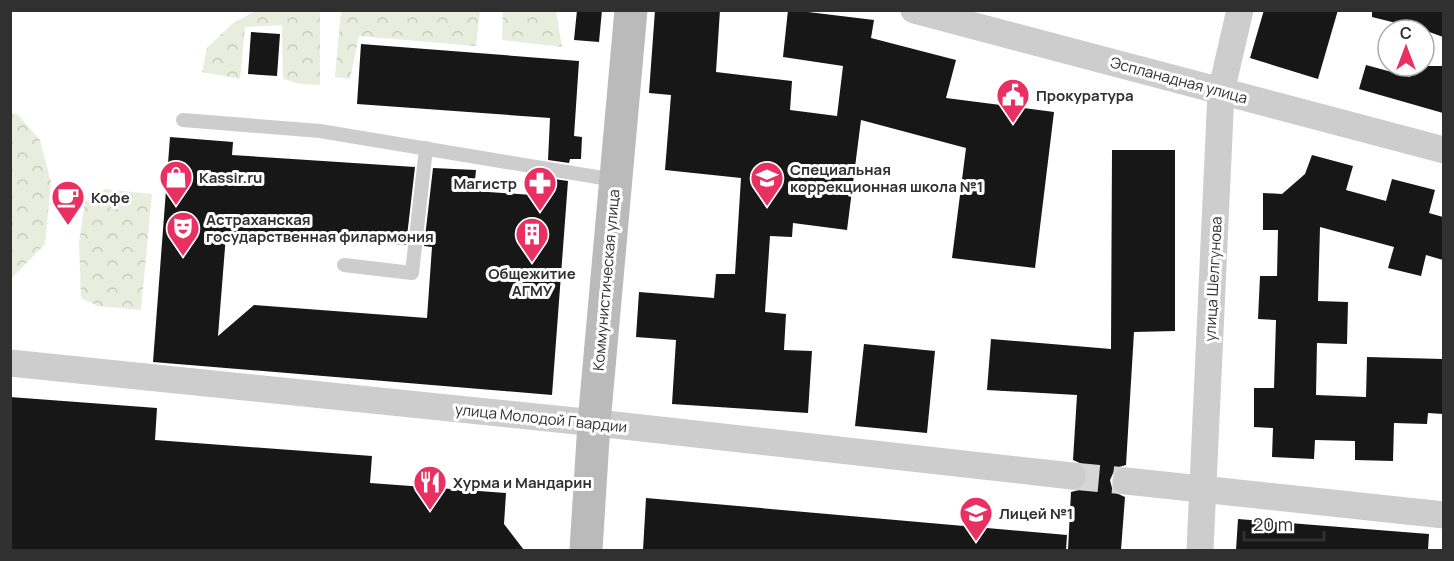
<svg xmlns="http://www.w3.org/2000/svg" width="1454" height="561" font-family="Manrope,sans-serif">
<style>
.park{fill:url(#park-crowns)}
.building{fill:#171717}
.lines{fill:none;stroke-linecap:round;stroke-linejoin:round}
.street-tunnel{stroke:#d6d6d6;stroke-width:27;stroke-dasharray:27 14;stroke-linecap:butt}
.lane{stroke:#cdcdcd;stroke-width:14}
.street{stroke:#cdcdcd;stroke-width:27}
.secondary{stroke:#bababa;stroke-width:33}
.labels{text-anchor:middle;dominant-baseline:central;stroke-width:6;stroke-linejoin:round;paint-order:stroke}
.street-label{font-size:15px;fill:#303030;stroke:#fff}
.poi-label{font-size:15px;font-weight:bold;fill:#303030;stroke:#fff;text-anchor:start}
</style>
<defs>
<pattern id="park-crowns" width="20" height="18" patternUnits="userSpaceOnUse" patternTransform="scale(1.5)"><rect width="20" height="18" fill="#e9eddd"/><path d="M2 6a3 3 0 1 1 6 0M12 15a3 3 0 1 1 6 0" fill="none" stroke="#c8ccbe"/></pattern>
</defs>
<rect width="100%" height="100%" fill="#fff"/>
<!-- park -->
<path class="park" d="M257 10 320 11V85L300 84 283 79 282 25 245 27 240 79 202 72 207 48 232 24Z
M341 11H480L476 46 359 36 350 79 335 77Z
M503 11H556L562 47 502 40Z
M11 113 18 115 40 140 51 182 45 244 11 279Z
M105 189 152 194 141 310 98 306 81 298 79 242 85 202Z"/>
<!-- building -->
<path class="building" d="M577 10H602L599 42 574 40Z
M655 10H720L716 72 792 81 790 110 837 116 843 66 783 57 788 10H809L808 12 874 20 871 38 956 60 946 98 1054 112 1035 268 952 258 966 148 861 120 847 230 793 223 792 237 770 236 765 312 786 314 784 350 812 351 808 413 672 404 676 340 636 337 639 292 714 298 716 274H735L741 178 665 170 671 95 649 93Z
M1264 10H1338L1318 79 1250 58Z
M1372 10H1443V37L1424 30 1372 17Z
M251 32 280 34 277 76 248 74Z
M361 44 579 61 574 136 582 137 581 159H570L569 163 548 160 550 118 357 104Z
M1366 65 1410 77 1413 66H1443V113L1359 89Z
M170 137 233 142 232 155 415 167 406 245 226 235 218 336 254 305 427 318 432 247 424 246 433 168 476 170 474 191 546 196 547 178 568 181 552 395 153 362Z
M1112 150H1175V331L1134 332 1126 465 1119 467 1114 471 1110 480 1112 488 1116 493 1125 497 1121 550H1068L1071 492 1079 490 1084 486 1088 477 1087 470 1082 464 1073 460 1077 395 987 390 991 339 1111 349Z
M1312 155 1353 166 1346 190 1386 201 1392 179 1435 190 1429 213 1443 217V260L1426 255 1421 276 1388 268 1394 247 1320 227 1318 301 1348 302 1347 344 1317 343 1316 395 1366 397 1367 357 1443 359V414L1428 413 1427 424 1394 423 1393 461 1355 460V441L1315 440 1314 459 1272 457 1273 428 1254 427V388H1274L1276 320 1258 319 1260 276H1277L1278 230H1263V193L1282 194 1305 174Z
M864 344 935 351 927 433 855 426Z
M10 397 157 408 155 440 372 456 370 483 506 493 504 524 524 550H10Z
M646 498 1067 535 1066 550H643Z
M1238 519 1429 534 1428 550H1236Z"/>
<g class="lines">
<!-- street-tunnel -->
<path class="street-tunnel" d="M1072 476 1126 481"/>
<!-- lane -->
<path class="lane" d="M183 120 320 131 615 180
M344 265 412 273 426 148"/>
<!-- street -->
<path class="street" d="M914 10 1444 150
M10 363 615 425 1072 476
M1126 481 1444 515
M1200 550 1221 92 1240 10"/>
<!-- secondary -->
<path class="secondary" d="M586 550 594 423 631 10"/>
</g>
<!-- icons -->
<defs>
<symbol id="civic-pin" viewBox="-11 -11 22 30"><path d="M0 17L-7.5 6A9.5 9.5 0 1 1 7.5 6Z" fill="#e83063" stroke="#fff"/><path d="M-.6-6.5H3V-4.5H.6V-3L4-1V1h2V6H-6V1h2V-1L-.6-3ZM-1.2 2.5V6h2.4V2.5Z" fill="#fff"/></symbol>
<symbol id="shop-pin" viewBox="-11 -11 22 30"><path d="M0 17L-7.5 6A9.5 9.5 0 1 1 7.5 6Z" fill="#e83063" stroke="#fff"/><path d="M-5-2.5h2.3a2.7 3.5 0 0 1 5.4 0H5L5.5 6h-11ZM-1.5-2.5h3a1.5 2.3 0 0 0-3 0Z" fill="#fff"/></symbol>
<symbol id="school-pin" viewBox="-11 -11 22 30"><path d="M0 17L-7.5 6A9.5 9.5 0 1 1 7.5 6Z" fill="#e83063" stroke="#fff"/><path d="M0-5L7-2L0 1L-7-2ZM-4 1L0 2.5L4 1V4Q0 6-4 4Z" fill="#fff"/></symbol>
<symbol id="pharmacy-pin" viewBox="-11 -11 22 30"><path d="M0 17L-7.5 6A9.5 9.5 0 1 1 7.5 6Z" fill="#e83063" stroke="#fff"/><path d="M-2-6h4v4h4v4h-4v4h-4v-4h-4v-4h4Z" fill="#fff"/></symbol>
<symbol id="cafe-pin" viewBox="-11 -11 22 30"><path d="M0 17L-7.5 6A9.5 9.5 0 1 1 7.5 6Z" fill="#e83063" stroke="#fff"/><path d="M-5.5-4.5H6V0H3Q3 3.5 0 3.5H-2.5Q-5.5 3.5-5.5 0ZM3-3.2v2h1.7v-2ZM-6 4.5H4V6H-6Z" fill="#fff"/></symbol>
<symbol id="theatre-pin" viewBox="-11 -11 22 30"><path d="M0 17L-7.5 6A9.5 9.5 0 1 1 7.5 6Z" fill="#e83063" stroke="#fff"/><path d="M-5-5.5Q0-4 5-5.5V0Q5 5 0 6Q-5 5-5 0ZM-3.3-2.5H-1v1.5H-3.3ZM1-2.5H3.3v1.5H1ZM-2.8 1Q0 5.5 2.8 1Z" fill="#fff"/></symbol>
<symbol id="building-pin" viewBox="-11 -11 22 30"><path d="M0 17L-7.5 6A9.5 9.5 0 1 1 7.5 6Z" fill="#e83063" stroke="#fff"/><path d="M-4-6H4V6H1V3H-1V6H-4ZM-2.5-4.3h1.7v1.8h-1.7ZM.8-4.3h1.7v1.8H.8ZM-2.5-1h1.7V.8h-1.7ZM.8-1h1.7V.8H.8Z" fill="#fff"/></symbol>
<symbol id="restaurant-pin" viewBox="-11 -11 22 30"><path d="M0 17L-7.5 6A9.5 9.5 0 1 1 7.5 6Z" fill="#e83063" stroke="#fff"/><path d="M-5-6h1v4h1v-4h1v4h1v-4h1v5L-1.5 .5V6h-2V.5L-5-1ZM5-6V6H3V1.5H1.5Q1.5-4 5-6Z" fill="#fff"/></symbol>
</defs>
<g fill-rule="evenodd">
<use href="#civic-pin" x="994" y="76" width="38" height="52"/>
<use href="#shop-pin" x="157" y="158" width="38" height="52"/>
<use href="#school-pin" x="748" y="159" width="38" height="52"/>
<use href="#pharmacy-pin" x="521" y="164" width="38" height="52"/>
<use href="#cafe-pin" x="49" y="178" width="38" height="52"/>
<use href="#theatre-pin" x="164" y="209" width="38" height="52"/>
<use href="#building-pin" x="513" y="215" width="38" height="52"/>
<use href="#restaurant-pin" x="411" y="463" width="38" height="52"/>
<use href="#school-pin" x="957" y="494" width="38" height="52"/>
</g>
<g class="labels">
<!-- street labels -->
<g class="street-label">
<text transform="translate(1179 80) rotate(15)">Эспланадная улица</text>
<text transform="translate(1213 279) rotate(-87)">улица Шелгунова</text>
<text transform="translate(606 280) rotate(-85)">Коммунистическая улица</text>
<text transform="translate(541 418) rotate(6)">улица Молодой Гвардии</text>
</g>
<!-- poi labels -->
<g class="poi-label">
<text x="1036" y="95">Прокуратура</text>
<text x="790" y="169">Специальная<tspan x="790" dy="17">коррекционная школа №1</tspan></text>
<text x="199" y="177">Kassir.ru</text>
<text x="517" y="183" text-anchor="end">Магистр</text>
<text x="91" y="197">Кофе</text>
<text x="206" y="219">Астраханская<tspan x="206" dy="17">государственная филармония</tspan></text>
<text x="532" y="273" text-anchor="middle">Общежитие<tspan x="532" dy="17">АГМУ</tspan></text>
<text x="453" y="482">Хурма и Мандарин</text>
<text x="999" y="513">Лицей №1</text>
</g>
</g>
<!-- border -->
<rect width="1454" height="561" fill="none" stroke="#303030" stroke-width="24"/>
<!-- north arrow -->
<g transform="translate(1406 48)"><circle r="28" fill="#ffffff" stroke="#acacac" stroke-width="1.5"/>
<path d="M0-4.5L10 22L0 15L-10 22Z" fill="#e83063"/>
<text y="-9" font-size="16" font-weight="bold" text-anchor="middle" fill="#303030">С</text>
</g>
<!-- scale -->
<path d="M1244 531v9h80v-9" fill="none" stroke="#303030" stroke-width="3"/>
<text x="1253" y="531" font-size="18" fill="#303030" stroke="#ffffff" stroke-width="4.5" paint-order="stroke">20 m</text>
</svg>
